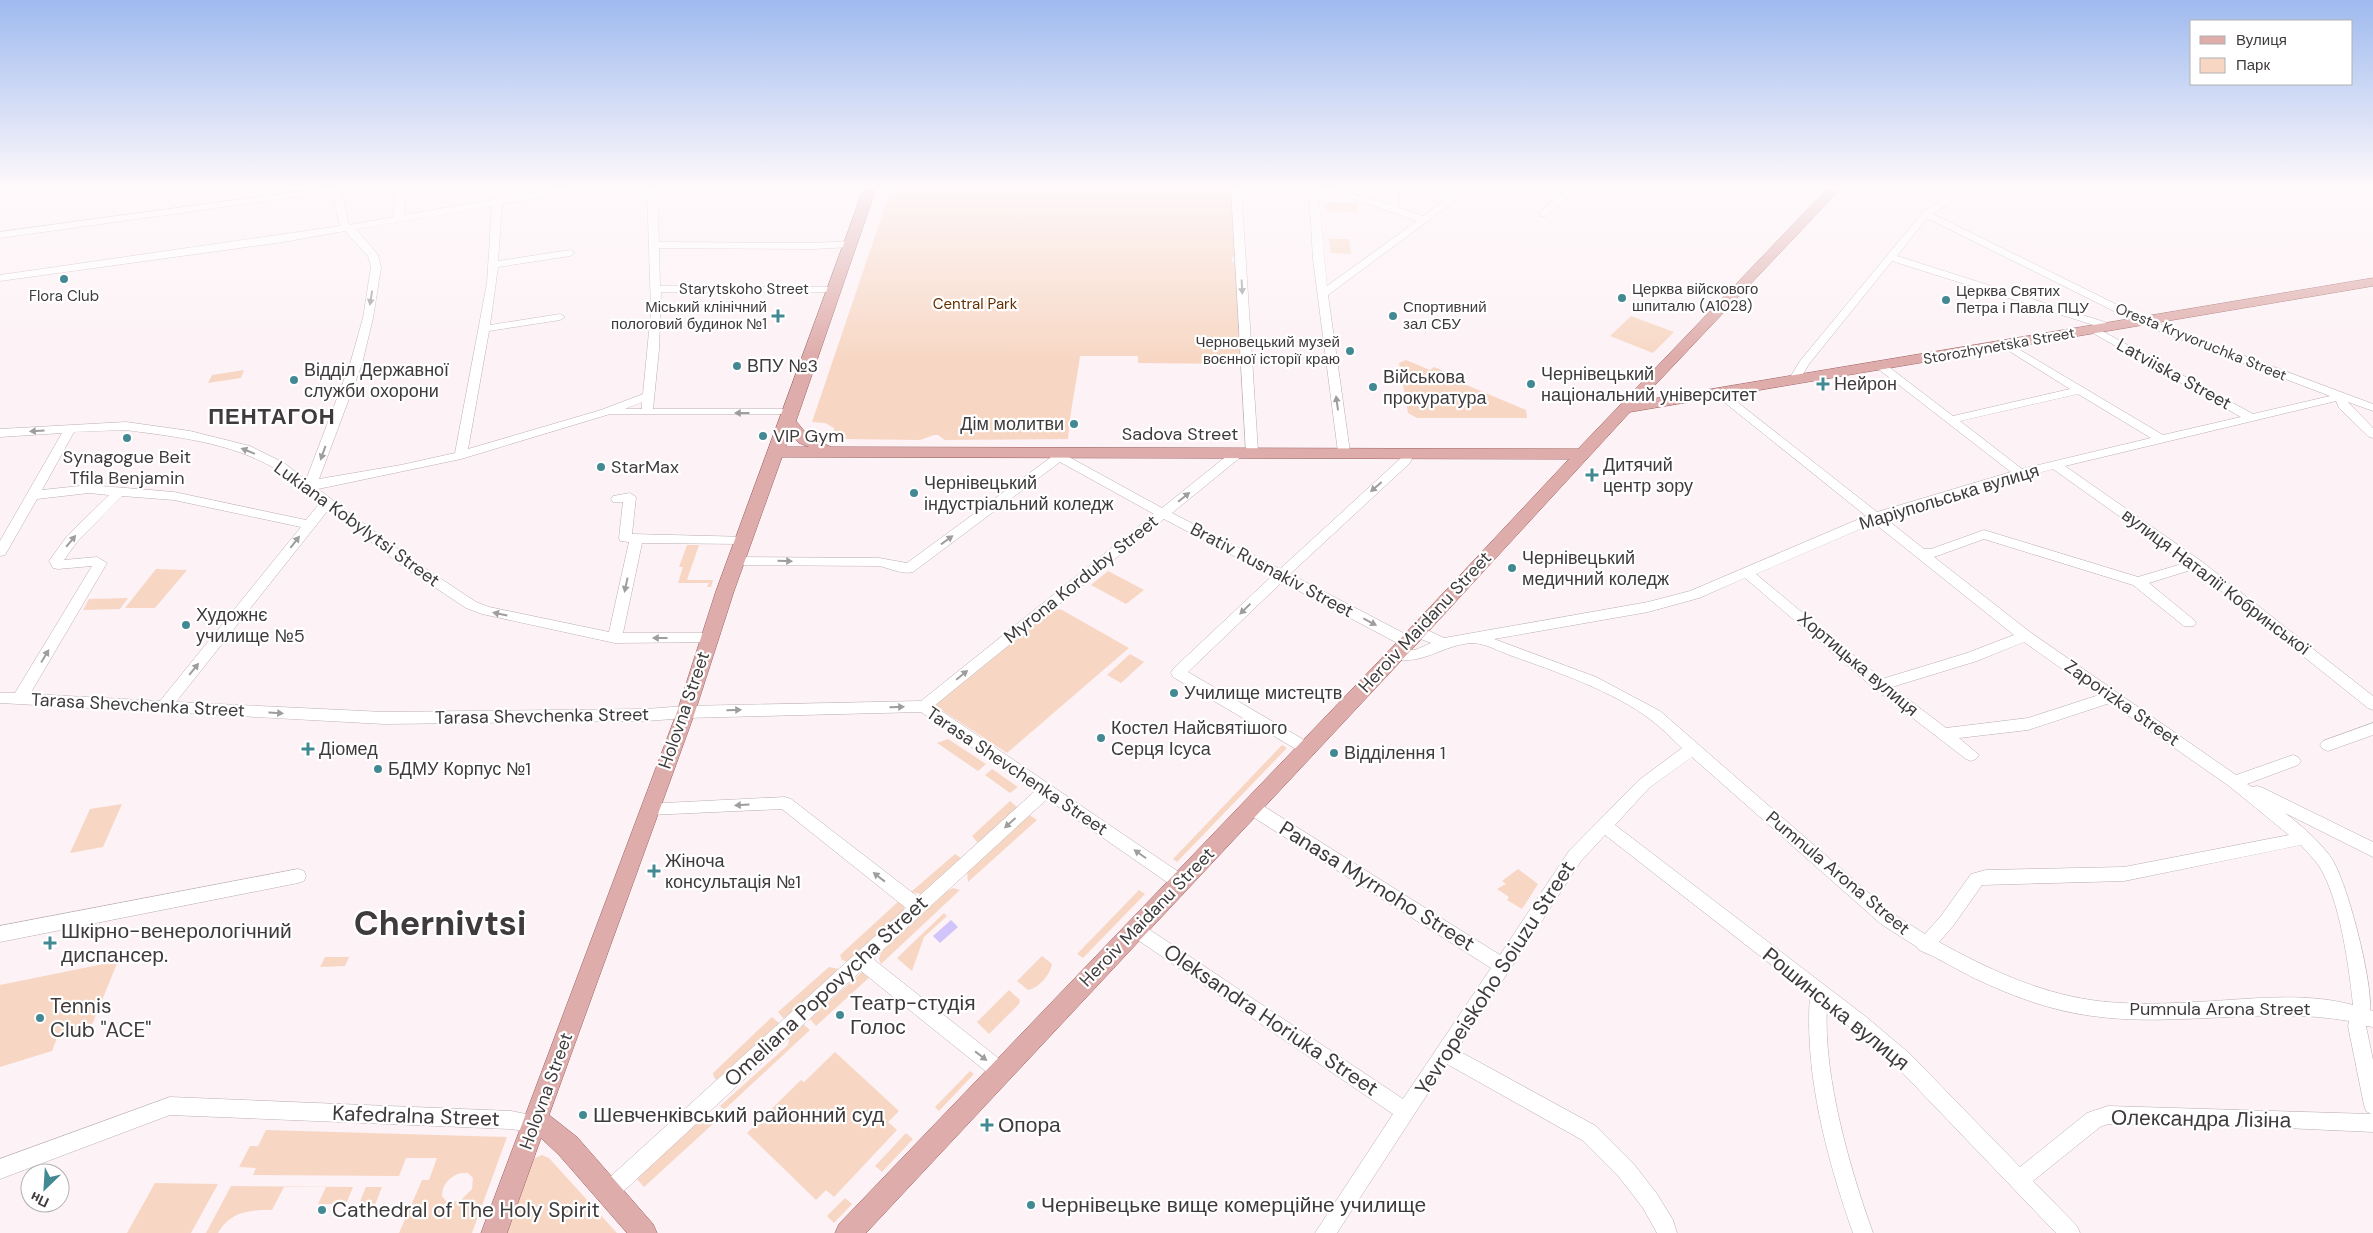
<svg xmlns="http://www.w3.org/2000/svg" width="2373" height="1233" font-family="'DM Sans',sans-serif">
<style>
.green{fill:#f7d7c4;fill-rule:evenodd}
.water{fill:#d1c4fa}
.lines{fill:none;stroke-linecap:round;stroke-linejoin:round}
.minor-casing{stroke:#bbafb3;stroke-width:1}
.major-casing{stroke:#98615e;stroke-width:1}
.minor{fill:#fff;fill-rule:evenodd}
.major{fill:#deacaa;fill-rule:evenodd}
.oneway{fill:#9f9d9e}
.poi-dot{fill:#438993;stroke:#fff;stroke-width:2}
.labels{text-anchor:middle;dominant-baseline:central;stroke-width:4.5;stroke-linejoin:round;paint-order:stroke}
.far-street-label{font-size:15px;fill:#3f3b3c;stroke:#fff}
.far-poi-label{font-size:15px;fill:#3f3b3c;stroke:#fff;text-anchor:start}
.far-park-label{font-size:15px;fill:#642e01;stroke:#fff}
.poi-label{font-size:18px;fill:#3f3b3c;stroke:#fff;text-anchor:start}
.street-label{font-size:18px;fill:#3f3b3c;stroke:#fff}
.near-street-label{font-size:21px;fill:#3f3b3c;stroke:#fff}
.near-poi-label{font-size:21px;fill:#3f3b3c;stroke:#fff;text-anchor:start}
.district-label{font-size:22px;font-weight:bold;letter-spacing:1px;fill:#3f3b3c;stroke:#fff}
.near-town-label{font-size:34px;font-weight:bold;fill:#3f3b3c;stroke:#fff}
</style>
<rect width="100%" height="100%" fill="#fdf2f6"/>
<!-- green -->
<path class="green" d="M892 186H1231L1235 256 1232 257V262L1235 263 1240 364 1138 363V356H1080C1076 386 1070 411 1068 439L945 440 938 435H934L920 440 843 439 834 436V428L825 423 812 422Z
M1324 202 1357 203 1358 212 1325 211Z
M1329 239H1349L1351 254 1331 253Z
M1631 316 1674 332 1653 353 1610 336Z
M1406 360 1430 370 1434 367 1453 375 1450 378 1526 410 1527 418H1417L1408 413 1399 363Z
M244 370 241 378 208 383 212 375Z
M687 545H699L687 580H713L711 587H707L709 583H678L683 567H679Z
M156 569 187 570 155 608H125Z
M1108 571 1144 590 1126 604 1091 585Z
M128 598 120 609 83 610 89 599Z
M1057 609 1062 610 1129 648 1007 753 937 707 936 704 939 700 1051 611Z
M1130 654 1144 662 1121 683 1107 675Z
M948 739 986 764 978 771 937 743Z
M1282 745 1287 748 1177 862 1173 859Z
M992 769 1018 787 1010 793 985 775Z
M1010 801 1017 807 978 843 972 836Z
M122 804 103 847 70 853 90 809Z
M1028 814 1037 820 968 882 967 871Z
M955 854 961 858 921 894 911 892Z
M1518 869 1538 884 1522 909 1507 900 1509 897 1497 889 1506 884 1502 881Z
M953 888 960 890 881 964 879 959 881 952 946 892Z
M1139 890 1145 894 1083 958 1077 954Z
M900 900 904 906V911L848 962 842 960 840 955Z
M944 913 947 916 924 937 912 971 897 958Z
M1042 956 1052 964C1050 975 1039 988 1028 990L1017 981Z
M325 957H349L345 966 320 967Z
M118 961 91 1027 58 1035 52 1051 0 1067V985Z
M829 967 839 969 838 972 784 1019 778 1012Z
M863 971 872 975 816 1026 810 1019Z
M1009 990 1020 1000 1019 1004 989 1034 977 1022Z
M772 1017 780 1024 718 1082 714 1077 713 1073Z
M803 1024 810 1030 724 1110 720 1106 788 1045 790 1035Z
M835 1052 899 1111 888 1122 897 1130 834 1197 826 1190 816 1200 747 1133 801 1080 804 1082Z
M970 1071 974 1074 939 1111 935 1107Z
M704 1115 714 1123 644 1187 636 1178Z
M266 1130 507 1137 472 1233H399L422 1180H429L437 1158H406L399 1176 253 1175 256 1168 239 1167 250 1146H258ZM461 1173H468L473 1178 472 1189 460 1201 447 1202 442 1196C442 1184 450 1176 461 1173Z
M906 1133 913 1139 882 1172 875 1166Z
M542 1155 549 1158 617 1233H505L530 1164 535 1158Z
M155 1183 218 1184 191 1233H127Z
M231 1186 353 1187 346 1204H318L326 1187H284L272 1210C249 1210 231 1211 218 1233H206Z
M366 1187H382L375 1205 359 1204Z
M845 1198 852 1204 834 1223 827 1216Z"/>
<!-- water -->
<path class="water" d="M951 920 958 927 940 943 933 936Z"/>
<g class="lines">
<defs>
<path id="minor" d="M65 186H90L70 192 67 191Z
M340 186 349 225 394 217 395 186H405L404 215 572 186H593L589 189 502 204 498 261 570 250 575 253 570 256 498 267 490 325 560 314 565 317 560 320 489 331 468 449 601 410 643 394 651 311 647 186H657L659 242 812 243 851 241 856 244 851 247 812 249 659 248 660 286 838 287 839 289 834 292H661L659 349 653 409H791L795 410 797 412 795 414H610L461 459 318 489 411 559 476 602 489 607 609 632 629 542 620 541 619 538 623 502H613L611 499 613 496 630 493 636 497 632 534 749 537 750 540 749 543 744 544 642 543 623 633H709L714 634 716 638 714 642 615 643 482 614 466 608 401 565 329 509 176 702 384 712 646 709 686 706 921 701 1154 514 1060 462 913 572C903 575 889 568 879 566L736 565 729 561 736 557 879 558 907 563 1050 458 1054 449C1062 447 1064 452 1069 457L1162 508 1234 450H1242L1244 453 1242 456 1172 513 1280 569 1401 458 1405 449H1413L1415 452 1410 463 1290 574 1413 638 1415 642 1413 646H1403L1282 582 1188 672 1311 744 1314 748 1311 752 1306 754 1301 752 1173 677 1171 673 1173 669 1272 576 1164 519 934 706 1186 877 1188 882 1186 887 1180 889 1174 887 1047 799 873 959 1007 1065 1009 1071 1007 1077 1000 1080 993 1077 861 971 614 1200 607 1203 600 1200 597 1193 600 1186 906 908 782 809 649 815 643 814 641 809 643 804 785 797 791 799 918 897 1035 791 921 712 686 718 646 721 384 724 0 703V693H15L92 566 58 569 53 568 49 561 67 536 109 495 89 493 37 499 5 555 0 556V541L62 433 0 437V429L126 422 190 431 250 446 284 463 306 480 350 364 363 318 371 267 368 256 345 231 283 242 0 281V275L340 226 332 192 0 238V232ZM492 206 487 283 455 453 401 465 319 479 362 364 373 318 381 267 378 255 356 229ZM642 402V409H625ZM126 430C177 437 229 442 274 468 291 478 305 492 320 503L306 520 174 492 89 485 42 490 74 432ZM122 496 174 500 301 527 160 701 30 694 107 563 97 557 64 560 77 542Z
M1231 186H1241L1258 452 1252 456 1246 452Z
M1290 186 1328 187 1391 205 1388 186H1398L1400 208 1423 216 1465 186H1475L1328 295 1350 452 1344 456 1338 452 1313 259 1309 190 1294 189ZM1318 191 1357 200 1417 221 1327 286Z
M1570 186H1580L1546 216H1540V212Z
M1951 186H1962L1968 191 1933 214 2146 319 2373 404V411L2348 402 2373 428V438L2369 437 2339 408 2336 401 2065 466 2201 561 2373 696V710L2368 708 2194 569 2149 583 2194 620 2196 623 2194 626H2184L2133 585 1984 539 1934 557 2030 632 2236 775 2293 755 2298 757 2301 761 2298 765 2247 784 2252 787 2257 786 2263 788 2373 842V857L2285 813C2302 826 2317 839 2330 856 2347 879 2373 983 2370 1010L2373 1011V1027L2366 1026 2373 1060V1132L2263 1127 2108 1124 2100 1127 2033 1181 2077 1226 2080 1233H2056L1895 1065 1827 1008C1823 1076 1850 1169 1873 1233H1853C1827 1159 1804 1074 1810 995L1605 835 1581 861 1457 1050 1596 1126 1633 1163 1657 1194 1673 1220 1677 1233H1657L1643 1208 1619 1177 1582 1140 1447 1064 1337 1233H1315L1393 1114 1129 934 1126 929 1129 924 1135 922 1141 924 1403 1099 1491 968 1245 812 1243 807 1245 802 1251 801 1257 802 1500 955 1569 851 1639 780 1682 748C1672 739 1662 728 1651 720 1615 692 1555 671 1512 656 1501 652 1484 643 1473 643 1443 644 1422 667 1392 658L1390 654 1392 650H1415L1431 643 1413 636 1411 632 1413 628H1423L1444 638 1648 602 1690 591 1866 516 1714 394 1712 392 1714 390H1722L1877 512 2011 472 1877 368V364H1885L1953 416 2070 389 2001 346V342L2005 341 2163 435 2241 417 2091 332V328L2095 327 2253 414 2330 396 2138 323 1927 218 1897 256 2114 325 2115 327 2110 330 2106 329 1892 261 1809 364 1799 381H1791L1789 379 1800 361 1923 212 1957 191ZM2078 394 2151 438 2022 469 1960 421ZM2053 469 2185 563 2138 577 1984 530 1931 549H1924L1885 518 1933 502ZM1874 523 2014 635 1967 653 1882 679 1756 574ZM1745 578 1875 689 1966 759 1971 761 1976 759 1979 755 1959 738 2028 730 2110 703 2229 786 2289 835 2124 867 1986 870 1971 874 1941 916 1925 934 1893 914 1660 711 1596 677 1494 639 1648 612 1699 598ZM2024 642 2099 695 2028 718 1946 728 1892 687 1977 661ZM1692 757 1881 924 1917 947 1919 950C1939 958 1957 970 1976 979 2012 996 2052 1011 2092 1016 2177 1028 2264 1006 2349 1021L2348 1026 2364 1105 2366 1111 2371 1114 2108 1106 2087 1113 2020 1167 1909 1053 1865 1016 1615 825 1649 788ZM2301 845C2307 852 2314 859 2319 866 2340 899 2349 967 2353 1005 2302 991 2245 1000 2194 1002 2160 1004 2124 1005 2091 1000 2037 992 1986 968 1939 942L1953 926 1982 885 2124 881Z
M2373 723V735L2328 751 2323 749 2320 745 2323 741Z
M298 869 304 871 306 876 304 881 298 883 0 942V926Z
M170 1097 511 1111 541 1117 544 1124 541 1131 534 1133 511 1129 170 1115 0 1179V1159Z"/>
<path id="major" d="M865 186H877L796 421 809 437 831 447 1578 449 1830 186H1843L1640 401 2373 278V286L1630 412 1414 647 866 1233H835L839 1224 1402 637 1569 459 782 457 734 591 695 712 549 1115 577 1137 653 1224 657 1233H627L559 1155 541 1138 507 1233H481L677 712 716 591ZM791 434 799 443 809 447H786Z"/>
</defs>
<!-- minor casing -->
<use href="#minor" class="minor-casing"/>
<!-- major casing -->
<use href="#major" class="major-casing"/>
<!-- minor -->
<use href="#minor" class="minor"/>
<!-- major -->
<use href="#major" class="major"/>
</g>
<!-- one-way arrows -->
<defs><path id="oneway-solid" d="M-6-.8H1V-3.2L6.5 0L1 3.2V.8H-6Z" transform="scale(1.25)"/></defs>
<g class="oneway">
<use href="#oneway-solid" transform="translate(1242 287) rotate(87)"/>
<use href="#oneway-solid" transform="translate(371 298) rotate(99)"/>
<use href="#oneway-solid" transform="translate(1337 403) rotate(-98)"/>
<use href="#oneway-solid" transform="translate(742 413) rotate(-180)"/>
<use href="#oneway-solid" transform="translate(37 431) rotate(176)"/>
<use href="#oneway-solid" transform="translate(248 451) rotate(-158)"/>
<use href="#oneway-solid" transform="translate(323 453) rotate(110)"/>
<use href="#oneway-solid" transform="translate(1376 487) rotate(139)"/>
<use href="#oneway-solid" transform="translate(1184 497) rotate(-39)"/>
<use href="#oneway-solid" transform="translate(947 540) rotate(-36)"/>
<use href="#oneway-solid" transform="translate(71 541) rotate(-50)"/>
<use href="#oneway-solid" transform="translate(295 542) rotate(-52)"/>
<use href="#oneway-solid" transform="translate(785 561) rotate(1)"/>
<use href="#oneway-solid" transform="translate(626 585) rotate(102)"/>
<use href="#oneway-solid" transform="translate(1245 609) rotate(136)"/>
<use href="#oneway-solid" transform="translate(500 614) rotate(-168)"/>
<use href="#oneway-solid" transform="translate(1370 622) rotate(28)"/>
<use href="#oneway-solid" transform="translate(660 638) rotate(-180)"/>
<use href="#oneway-solid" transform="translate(45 656) rotate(-59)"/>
<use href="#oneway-solid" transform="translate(194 669) rotate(-51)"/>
<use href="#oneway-solid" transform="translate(962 675) rotate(-39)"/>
<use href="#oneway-solid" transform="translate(897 707) rotate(-1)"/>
<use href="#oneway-solid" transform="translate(734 710) rotate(-1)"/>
<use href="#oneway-solid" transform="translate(276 713) rotate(4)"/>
<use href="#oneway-solid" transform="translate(742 805) rotate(177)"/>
<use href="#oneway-solid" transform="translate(1010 823) rotate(138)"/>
<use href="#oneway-solid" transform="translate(1140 854) rotate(-145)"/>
<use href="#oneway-solid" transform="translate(879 877) rotate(-142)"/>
<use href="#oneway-solid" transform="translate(981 1056) rotate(38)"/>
</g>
<!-- sky -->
<linearGradient id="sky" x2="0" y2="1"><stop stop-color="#9fbaef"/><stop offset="0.52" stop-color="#fef9fb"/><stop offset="1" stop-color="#fef9fb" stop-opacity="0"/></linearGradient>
<rect width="2373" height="359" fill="url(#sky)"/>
<!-- markers -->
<g class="poi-dot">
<circle cx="64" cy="279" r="5"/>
<circle cx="1622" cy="298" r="5"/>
<circle cx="1946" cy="300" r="5"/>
<path d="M775.5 308.5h5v5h5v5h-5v5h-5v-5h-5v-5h5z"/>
<circle cx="1393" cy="316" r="5"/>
<circle cx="1350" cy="351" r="5"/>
<circle cx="737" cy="366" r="5"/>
<circle cx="294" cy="380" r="5"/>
<circle cx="1531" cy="384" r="5"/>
<path d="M1820.5 376.5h5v5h5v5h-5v5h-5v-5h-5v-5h5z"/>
<circle cx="1373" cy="387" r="5"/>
<circle cx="1074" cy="424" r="5"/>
<circle cx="763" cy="436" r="5"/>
<circle cx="127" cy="438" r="5"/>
<circle cx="601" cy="467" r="5"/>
<path d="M1589.5 467.5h5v5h5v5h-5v5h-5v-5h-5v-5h5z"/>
<circle cx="914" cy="493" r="5"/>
<circle cx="1512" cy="568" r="5"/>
<circle cx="186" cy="625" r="5"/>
<circle cx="1174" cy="693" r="5"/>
<circle cx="1101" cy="738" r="5"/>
<path d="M305.5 741.5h5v5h5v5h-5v5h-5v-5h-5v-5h5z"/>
<circle cx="1334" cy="753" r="5"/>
<circle cx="378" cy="769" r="5"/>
<path d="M651.5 863.5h5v5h5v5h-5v5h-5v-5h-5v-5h5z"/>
<path d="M47.5 935.5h5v5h5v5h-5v5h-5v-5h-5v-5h5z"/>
<circle cx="840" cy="1015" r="5"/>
<circle cx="40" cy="1018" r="5"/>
<circle cx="583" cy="1115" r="5"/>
<path d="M984.5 1117.5h5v5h5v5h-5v5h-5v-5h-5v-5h5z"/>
<circle cx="1031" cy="1205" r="5"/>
<circle cx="322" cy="1210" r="5"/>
</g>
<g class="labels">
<!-- far-street labels -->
<g class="far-street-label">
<text x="744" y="289">Starytskoho Street</text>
<text transform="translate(2201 342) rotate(22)">Oresta Kryvoruchka Street</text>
<text transform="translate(1999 346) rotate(-10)">Storozhynetska Street</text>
</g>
<!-- far-poi labels -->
<g class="far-poi-label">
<text x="1632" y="289">Церква війскового<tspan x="1632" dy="17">шпиталю (А1028)</tspan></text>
<text x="1956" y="291">Церква Святих<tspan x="1956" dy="17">Петра і Павла ПЦУ</tspan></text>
<text x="64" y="296" text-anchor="middle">Flora Club</text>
<text x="767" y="307" text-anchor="end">Міський клінічний<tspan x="767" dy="17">пологовий будинок №1</tspan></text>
<text x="1403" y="307">Спортивний<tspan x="1403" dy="17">зал СБУ</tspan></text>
<text x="1340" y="342" text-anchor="end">Черновецький музей<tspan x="1340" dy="17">воєнної історії краю</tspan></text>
</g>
<!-- far-park labels -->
<g class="far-park-label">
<text x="975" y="304">Central Park</text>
</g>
<!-- poi labels -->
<g class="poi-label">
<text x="747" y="366">ВПУ №3</text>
<text x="304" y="370">Відділ Державної<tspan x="304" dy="21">служби охорони</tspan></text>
<text x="1541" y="374">Чернівецький<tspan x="1541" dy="21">національний університет</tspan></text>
<text x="1383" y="377">Військова<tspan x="1383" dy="21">прокуратура</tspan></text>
<text x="1834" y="384">Нейрон</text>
<text x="1064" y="424" text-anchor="end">Дім молитви</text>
<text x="773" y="436">VIP Gym</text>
<text x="127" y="457" text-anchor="middle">Synagogue Beit<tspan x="127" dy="21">Tfila Benjamin</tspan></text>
<text x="1603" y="465">Дитячий<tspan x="1603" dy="21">центр зору</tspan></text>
<text x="611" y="467">StarMax</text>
<text x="924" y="483">Чернівецький<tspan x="924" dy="21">індустріальний коледж</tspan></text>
<text x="1522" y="558">Чернівецький<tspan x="1522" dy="21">медичний коледж</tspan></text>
<text x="196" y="615">Художнє<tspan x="196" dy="21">училище №5</tspan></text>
<text x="1184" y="693">Училище мистецтв</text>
<text x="1111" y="728">Костел Найсвятішого<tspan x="1111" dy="21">Серця Ісуса</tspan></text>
<text x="319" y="749">Діомед</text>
<text x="1344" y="753">Відділення 1</text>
<text x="388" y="769">БДМУ Корпус №1</text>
<text x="665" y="861">Жіноча<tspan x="665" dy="21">консультація №1</tspan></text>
</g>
<!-- street labels -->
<g class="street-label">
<text transform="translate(2174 374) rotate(29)">Latviiska Street</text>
<text x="1180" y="434">Sadova Street</text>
<text transform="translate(1949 497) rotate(-17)">Маріупольська вулиця</text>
<text transform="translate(357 524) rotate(36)">Lukiana Kobylytsi Street</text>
<text transform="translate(1272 570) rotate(28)">Brativ Rusnakiv Street</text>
<text transform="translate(1081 579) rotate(-39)">Myrona Korduby Street</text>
<text transform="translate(2216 582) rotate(37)">вулиця Наталії Кобринської</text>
<text transform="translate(1425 622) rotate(-47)">Heroiv Maidanu Street</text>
<text transform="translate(1858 664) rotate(40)">Хортицька вулиця</text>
<text transform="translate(2122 703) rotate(35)">Zaporizka Street</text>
<text transform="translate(138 705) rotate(3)">Tarasa Shevchenka Street</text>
<text transform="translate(684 710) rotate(-71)">Holovna Street</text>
<text transform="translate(542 716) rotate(-1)">Tarasa Shevchenka Street</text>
<text transform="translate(1017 771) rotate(34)">Tarasa Shevchenka Street</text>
<text transform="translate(1838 873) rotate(40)">Pumnula Arona Street</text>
<text transform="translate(1147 917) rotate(-46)">Heroiv Maidanu Street</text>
<text x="2220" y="1009">Pumnula Arona Street</text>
<text transform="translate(546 1091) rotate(-70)">Holovna Street</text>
</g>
<!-- near-street labels -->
<g class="near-street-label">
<text transform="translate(1377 886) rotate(32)">Panasa Myrnoho Street</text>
<text transform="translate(1495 978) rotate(-57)">Yevropeiskoho Soiuzu Street</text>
<text transform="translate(826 991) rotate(-43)">Omeliana Popovycha Street</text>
<text transform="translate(1836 1009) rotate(39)">Рошинська вулиця</text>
<text transform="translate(1271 1020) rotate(34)">Oleksandra Horiuka Street</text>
<text transform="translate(416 1116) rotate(2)">Kafedralna Street</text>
<text transform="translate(2201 1119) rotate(1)">Олександра Лізіна</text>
</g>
<!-- near-poi labels -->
<g class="near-poi-label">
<text x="61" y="931">Шкірно-венерологічний<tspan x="61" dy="24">диспансер.</tspan></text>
<text x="850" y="1003">Театр-студія<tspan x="850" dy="24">Голос</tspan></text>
<text x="50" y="1006">Tennis<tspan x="50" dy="24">Club "ACE"</tspan></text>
<text x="593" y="1115">Шевченківський районний суд</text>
<text x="998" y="1125">Опора</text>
<text x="1041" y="1205">Чернівецьке вище комерційне училище</text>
<text x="332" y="1210">Cathedral of The Holy Spirit</text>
</g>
<!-- district labels -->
<g class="district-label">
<text x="272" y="416">ПЕНТАГОН</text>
</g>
<!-- near-town labels -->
<g class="near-town-label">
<text x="440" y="923">Chernivtsi</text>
</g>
</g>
<!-- legend -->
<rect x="2190" y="20" width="162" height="65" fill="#ffffff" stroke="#b2b1b1"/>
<rect x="2200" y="36" width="25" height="8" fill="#deacaa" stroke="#b2b1b1"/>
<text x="2236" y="45" font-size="15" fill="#3f3b3c">Вулиця</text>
<rect x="2200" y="58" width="25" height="15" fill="#f7d7c4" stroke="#b2b1b1"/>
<text x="2236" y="70" font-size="15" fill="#3f3b3c">Парк</text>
<!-- north arrow -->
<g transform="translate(45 1188) rotate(205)"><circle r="24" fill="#ffffff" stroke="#b2b1b1"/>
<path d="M0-4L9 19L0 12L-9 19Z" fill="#438993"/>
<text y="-8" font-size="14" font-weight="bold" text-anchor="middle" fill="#3f3b3c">Пн</text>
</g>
</svg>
